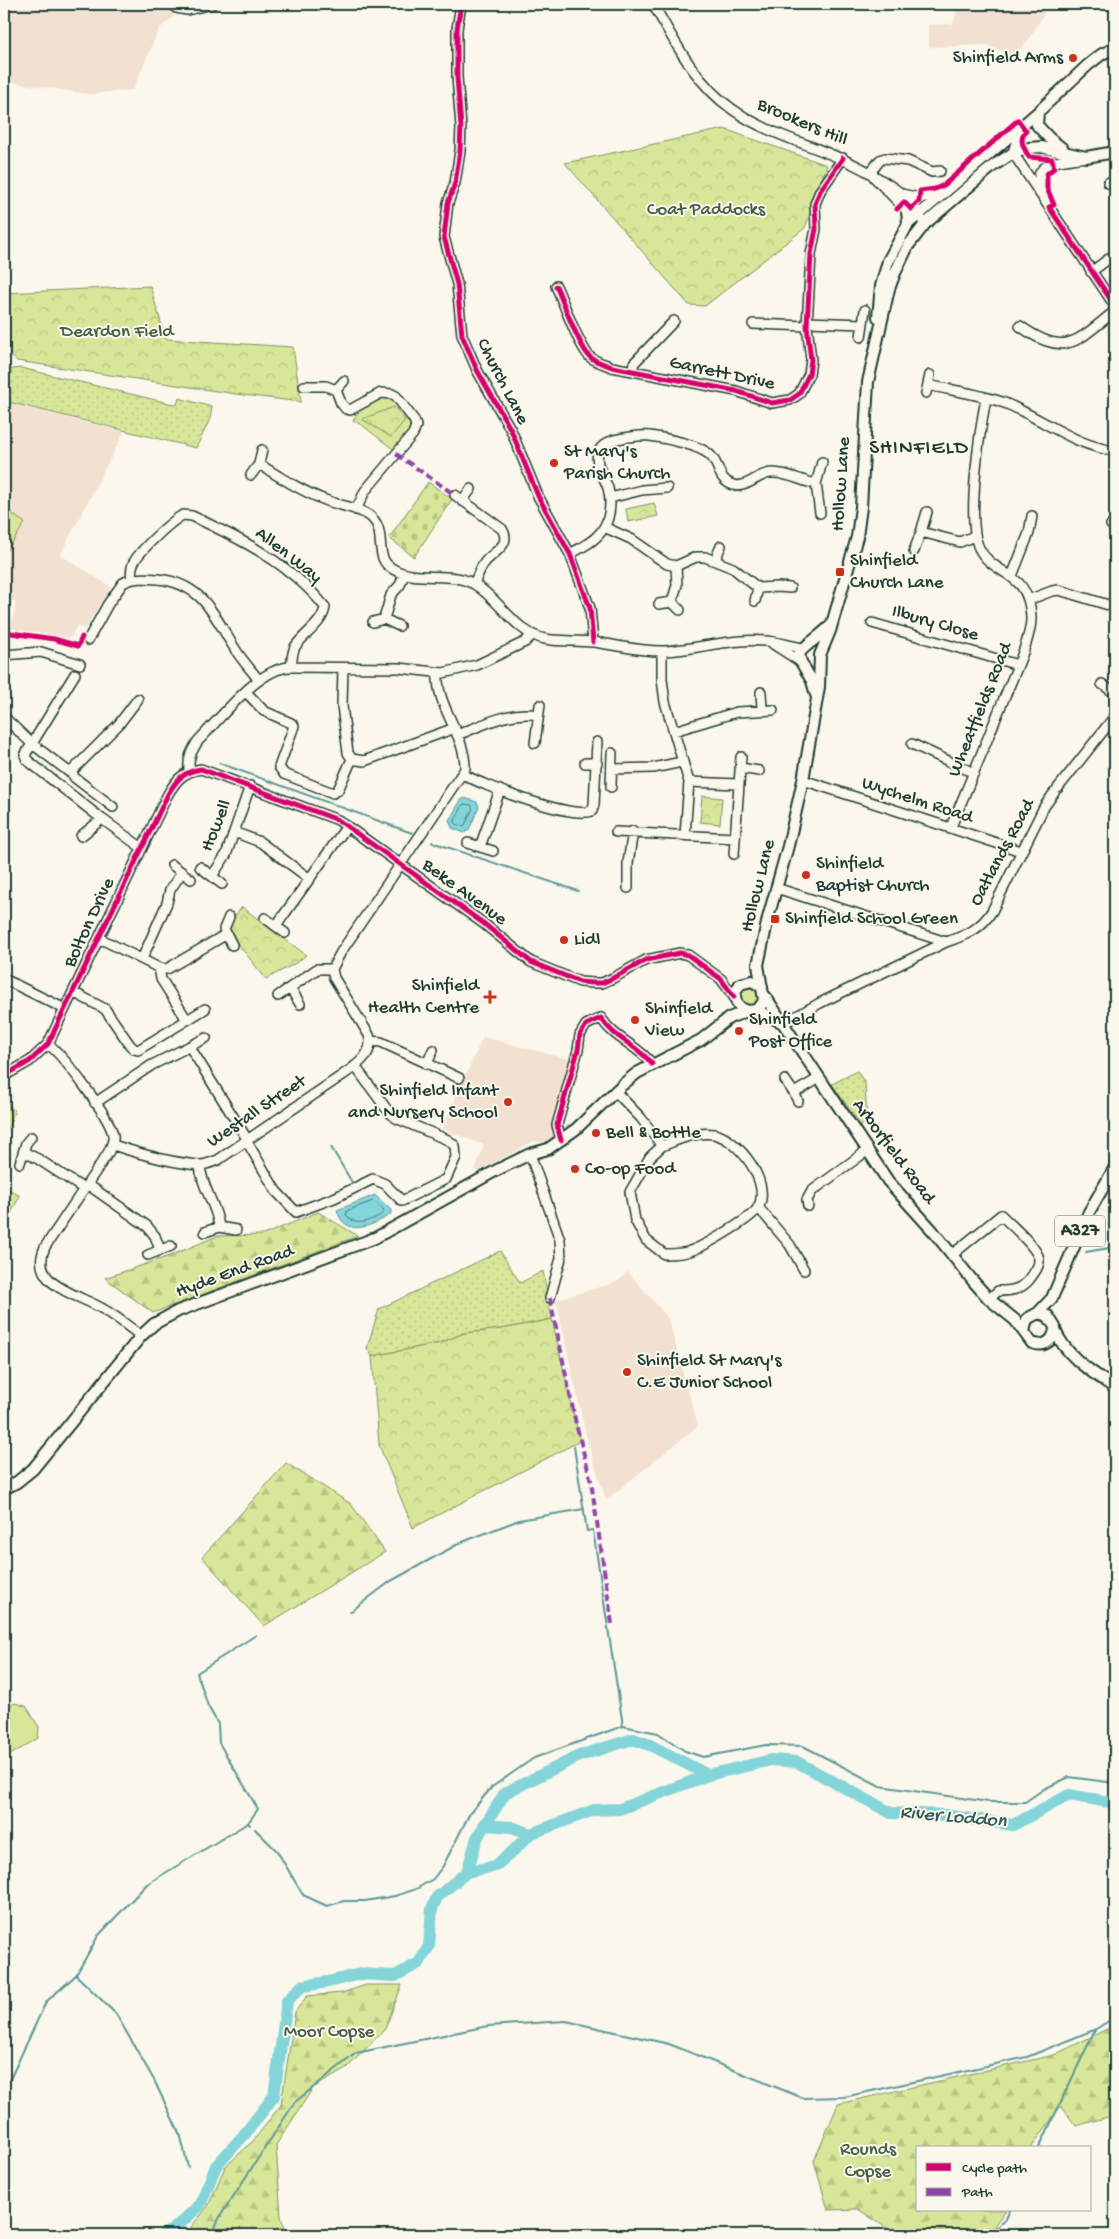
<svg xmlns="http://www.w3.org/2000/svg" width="1119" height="2239" font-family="'Gochi Hand',sans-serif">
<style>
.built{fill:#f2e0d0}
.grass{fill:#d8e699;stroke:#7c9266}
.forest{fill:url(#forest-firs);stroke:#7c9266}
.cemetery{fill:url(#cemetery-stones);stroke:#7c9266}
.park{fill:url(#park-crowns);stroke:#7c9266}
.garden{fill:url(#garden-dots);stroke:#7c9266}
.water{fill:#83d5da;stroke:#5b9898}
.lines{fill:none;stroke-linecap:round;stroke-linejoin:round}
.shore{stroke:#477a76;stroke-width:1}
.stream{stroke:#5b9898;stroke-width:2}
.river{stroke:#83d5da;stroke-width:12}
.minor-casing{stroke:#1f3d34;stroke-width:12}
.major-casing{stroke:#1f3d34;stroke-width:14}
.minor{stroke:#fbf7ec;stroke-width:9}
.major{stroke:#fbf7ec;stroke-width:10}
.quiet{stroke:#8e44ad;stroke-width:4;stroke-dasharray:8 4;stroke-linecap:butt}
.cycleway-casing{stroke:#fbf7ec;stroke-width:8}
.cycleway{stroke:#d6006c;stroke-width:5}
.poi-dot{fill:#c8321e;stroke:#fbf7ec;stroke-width:2}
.labels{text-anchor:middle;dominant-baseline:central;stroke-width:4;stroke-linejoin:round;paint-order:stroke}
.shield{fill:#fbf7ec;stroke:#61756b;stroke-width:1}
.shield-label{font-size:18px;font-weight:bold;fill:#1f3d34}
.poi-label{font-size:19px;fill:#1f3d34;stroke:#fbf7ec;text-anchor:start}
.street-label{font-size:19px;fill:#1f3d34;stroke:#fbf7ec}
.park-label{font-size:19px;fill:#445f48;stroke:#fbf7ec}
.water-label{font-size:20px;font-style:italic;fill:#335b55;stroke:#fbf7ec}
.quarter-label{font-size:21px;letter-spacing:1px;fill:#1f3d34;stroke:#fbf7ec}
</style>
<defs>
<pattern id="forest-firs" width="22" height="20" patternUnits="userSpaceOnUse" patternTransform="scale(1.25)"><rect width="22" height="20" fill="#d8e699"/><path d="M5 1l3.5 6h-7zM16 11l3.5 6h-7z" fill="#b9c684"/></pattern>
<pattern id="cemetery-stones" width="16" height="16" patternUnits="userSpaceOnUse" patternTransform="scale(1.25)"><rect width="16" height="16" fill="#d8e699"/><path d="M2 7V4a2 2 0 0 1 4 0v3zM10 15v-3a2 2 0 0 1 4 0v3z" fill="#b9c684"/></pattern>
<pattern id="park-crowns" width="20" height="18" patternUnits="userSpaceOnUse" patternTransform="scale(1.25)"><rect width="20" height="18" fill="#d8e699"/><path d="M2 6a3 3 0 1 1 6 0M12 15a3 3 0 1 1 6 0" fill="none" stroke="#b9c684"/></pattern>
<pattern id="garden-dots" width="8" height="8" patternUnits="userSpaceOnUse" patternTransform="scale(1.25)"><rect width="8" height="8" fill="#d8e699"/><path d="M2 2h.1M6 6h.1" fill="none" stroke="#b9c684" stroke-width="1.8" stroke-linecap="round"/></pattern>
</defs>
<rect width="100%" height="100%" fill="#fbf7ec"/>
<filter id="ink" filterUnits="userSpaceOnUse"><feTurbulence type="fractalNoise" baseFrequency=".02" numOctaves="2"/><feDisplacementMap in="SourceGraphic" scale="10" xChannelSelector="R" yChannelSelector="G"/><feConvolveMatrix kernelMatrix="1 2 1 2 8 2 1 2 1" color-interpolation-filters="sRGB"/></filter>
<g filter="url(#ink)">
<!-- built -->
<path class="built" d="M4 4H162L174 16 159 29 133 90 89 94 4 81Z
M959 4H1031L1045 12 1027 42 1013 56 987 45 929 47 928 25 953 24Z
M4 402 124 432 60 555 111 587 85 629 77 625 70 638 11 629 16 602 4 598Z
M483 1037 572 1060 552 1139 547 1143 533 1141 478 1172 475 1170 484 1145 442 1129Z
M628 1272 668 1318 698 1426 606 1500 587 1440 556 1300 617 1282Z"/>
<!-- grass -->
<path class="grass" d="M387 397C393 401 397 405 402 411 418 429 406 435 394 450L362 425 353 421C357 409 375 399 387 397Z
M4 508 25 523 4 555Z
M746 985 757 988 761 998 754 1007 741 1005 738 992Z
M14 1703 26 1706 39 1727 38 1738 4 1759V1710Z"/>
<!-- forest -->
<path class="forest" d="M5 1099 15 1112 6 1131 8 1161 4 1165Z
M4 1186 20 1196 10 1215 4 1211Z
M318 1212 358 1236 153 1313 105 1278 172 1255 217 1236 263 1235Z
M286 1463 351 1504 385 1552 264 1626 202 1557Z
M366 1985H402L385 2029 346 2069 313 2088 276 2145 281 2217 287 2235H194L191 2227 208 2206 225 2167 253 2141 281 2105 295 2012 307 1996 342 1993Z
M1115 2025V2115L1076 2126 1061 2106 1031 2148H918V2210H1006L987 2235 951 2234 948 2235H897L858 2209 828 2210 814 2161 838 2104 1054 2055Z"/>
<!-- cemetery -->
<path class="cemetery" d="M428 482 452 499 414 557 389 538Z"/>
<!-- park -->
<path class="park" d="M724 129 827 165 805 228 705 306 689 305 565 163Z
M150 286 166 339 293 347 301 402 243 395 17 361 10 355 4 314V293Z
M394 407 405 420 391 437 362 419Z
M654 503 658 516 628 522 626 509Z
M702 796 722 798 720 824 700 822Z
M242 907 306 955 296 963 266 979 238 944 228 924Z
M552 1319 580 1441 413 1528 379 1445 372 1356 440 1343 464 1333 501 1329Z"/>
<!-- garden -->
<path class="garden" d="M21 368 177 405 179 398 212 407 210 419 196 448 4 401V370Z
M857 1071 865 1083 867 1122 861 1126 832 1084Z
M500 1251 520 1283 543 1271 552 1319 501 1329 464 1333 440 1343 372 1356 367 1348 379 1309Z"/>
<!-- water -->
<path class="water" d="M465 798 477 802 479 807 469 830 464 833 452 828 449 820 461 800Z
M375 1195 391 1210V1214C373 1226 345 1239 337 1210Z"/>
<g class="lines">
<!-- shore -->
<path class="shore" d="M464 804 471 805 473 808 464 827 456 824 455 821Z
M374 1201 384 1210C382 1215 380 1215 375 1218 363 1223 356 1226 346 1215L347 1211Z"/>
<!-- stream -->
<path class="stream" d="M219 763 412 833
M432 842 578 891
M331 1147 353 1184
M1086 1252 1115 1247
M574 1447 587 1531 593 1530 623 1726
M350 1612 391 1581 460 1543 519 1520 584 1509
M248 1823 258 1809 219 1743 218 1724 208 1706 197 1673 256 1635
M255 1829 277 1851 303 1895 327 1906 344 1901H365L395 1896 416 1889 433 1879 443 1866 470 1813 492 1787 534 1758 623 1726 658 1733 685 1751 703 1757 766 1745 803 1746 880 1786 989 1802H1025L1044 1789 1069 1777 1115 1783
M76 1975 116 2014 154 2080 181 2137 188 2167
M4 2092 46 2002 76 1975 98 1936 147 1884 248 1823 250 1825
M1039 2148 1095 2030
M211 2235 221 2215 295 2102 356 2053 488 2026 566 2021 669 2044 803 2098 844 2097 1027 2057 1096 2029 1115 2017
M987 2235 1006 2219 1010 2210"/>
<!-- river -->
<path class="river" d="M484 1825 512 1827 530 1834
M467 1872 495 1866 511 1853 530 1834 594 1810 620 1809 708 1775 771 1760 797 1762 891 1813 945 1815 1013 1825 1069 1795 1115 1803
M162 2235 174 2229 200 2205 216 2166 244 2135 274 2096 287 2001 302 1986 328 1982 360 1974 395 1976 419 1963 429 1946 432 1909 437 1897 467 1872 477 1838 505 1793 579 1756 633 1739 650 1745 708 1775"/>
<defs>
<path id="minor" d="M461 4 457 29V77L461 127 460 151 455 183 448 203 444 237 457 284 462 335 477 370 511 430 538 496 570 554 590 608 593 642
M653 4C675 42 695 83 732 109 774 139 826 147 870 173 892 187 910 195 922 220
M176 8 187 10 212 4
M1020 128 1013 153 1115 306
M870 173 880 160 885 158 908 161 932 172 940 171
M874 177 910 214
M1108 183 1115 179
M902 194 920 198 941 194
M1045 196 1039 175C1045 159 1071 160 1085 157
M1091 272 1115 254
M556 286C564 303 578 345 590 357 596 362 605 364 612 367L736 391 772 403 790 400 799 394 809 374 811 360 807 326 811 254 816 229 815 204 820 191 843 158
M807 322 863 324
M753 324 807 326
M1020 326C1066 359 1077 341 1115 311
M861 337 865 310
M632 371 634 363 674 321
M928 385C954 391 982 394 1007 404 1045 420 1073 445 1115 451
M304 386H326L336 390 344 381
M336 390 341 403 346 409 350 410 381 393 392 394 396 396 414 420 416 426 413 434 365 491 356 510
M926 393 930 375
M259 464C280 477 301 491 325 500 339 506 359 507 371 517 388 532 372 558 393 569 418 583 449 570 474 584 500 599 515 633 545 639 560 642 577 640 593 642 617 645 641 652 665 651 698 649 732 638 766 641 779 642 791 646 803 648
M251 475 259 464 262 450
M816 484 822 462
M455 495 502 529C512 545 494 551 485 562 480 568 477 577 474 584
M610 498 642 490 667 488
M462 501 471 489
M927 512 921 532 960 542 974 536
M1111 525 1115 523
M604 527 631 539 667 564 676 566 696 557H705L733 568 758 588 778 587 790 588
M914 551 921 532
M570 554C581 548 593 542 601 532 610 521 612 502 608 488 603 473 586 454 609 442 615 438 643 435 650 436 665 438 701 445 711 456 720 466 718 480 733 485 747 489 758 473 772 473 786 472 801 481 816 484L820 513
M715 560 721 546
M1012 576 1029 533 1032 516
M132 579C131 574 131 569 133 564 138 552 171 521 183 515L192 516C241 539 291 564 325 607 323 624 303 634 295 647 292 653 292 661 291 667
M1028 600 1052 591 1059 590 1115 607
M755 601 758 588
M672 602 680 610
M659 604 672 602 677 585 676 566
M384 619 391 595 400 585 404 574
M373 622 384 619 399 626
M872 623 1018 665
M88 640 108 604 123 583C133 577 146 578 158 579 205 584 214 617 237 652 243 661 251 670 258 679
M773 644 801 662
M662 651V679L665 702 689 782 685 835
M4 655 41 652 80 664
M343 668 342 706 348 753 352 759 364 761 455 728
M75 674 25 755 27 760 102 819
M1102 684 1115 693
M246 692 264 711 291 723 294 726 279 767 284 774 333 793 338 790 352 759
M761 692 762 709
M4 717 31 743 69 772 73 770 119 724 138 699
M674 731 737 712 773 710
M457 735C483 725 510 710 538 715
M535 743 540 705
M912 744 974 773
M585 763H597
M740 768 759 771
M612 769 653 768 682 762
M189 771C188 758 191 752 198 741 220 719 259 667 291 667L399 668 443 673 477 665 525 642 532 635
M71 772 75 778 113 807
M463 774C483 786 571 819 592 811L594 805 597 742
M803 780 1021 851
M689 782 738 784
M611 787 612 753
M1058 788 1115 716
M950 829C969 785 987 740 1005 696 1013 677 1032 637 1031 617 1029 569 993 577 979 548 966 521 980 430 986 398
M234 832 260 842 310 879
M616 832 735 838
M81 836 102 819 142 848
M468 843 493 851
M480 847 500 790
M734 854 741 757
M172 865 191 879
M200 867 222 884
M212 876 226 855 250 786
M628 888V863L633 831
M776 888 946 942
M229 917 224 929 232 945
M265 918 285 933
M276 926 347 826
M99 938 159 968 167 969 225 935
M142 959 167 903 170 890 182 872
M4 979 65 1009
M291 989 300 1004
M73 992 105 1009 130 1045 134 1049 138 1050 187 1020 161 979 159 968
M278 996 317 969H332
M187 1020 205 1009
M784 1023 820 1003 946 942C965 936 981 929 992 911L1044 807 1054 793
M371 1041 381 1042 459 1078
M48 1044C63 1055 110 1117 113 1135 114 1142 111 1147 108 1153L45 1247C28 1285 78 1294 103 1309 116 1316 129 1327 141 1336
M190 1047 247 1139
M427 1064 433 1050
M4 1076 30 1061 48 1044 168 794C177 779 183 772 201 769L338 820 483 923 531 962 580 982 593 983H602L613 978 646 960 680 953 688 955 721 979 734 997
M785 1080 794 1093
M615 1091 641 1118 662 1146C678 1140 696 1131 714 1134 739 1139 772 1183 758 1208 751 1219 703 1247 690 1251 682 1254 672 1254 664 1254L646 1240 635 1220 630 1192 650 1157 662 1146
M798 1101 794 1093 818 1079
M95 1103 152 1065 206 1038
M246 1140 276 1191 296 1212 334 1198 373 1179 385 1184 402 1201 446 1179 456 1157 455 1146 448 1140 396 1118 388 1111 355 1066
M561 1140 557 1125 578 1050 580 1035 586 1025 601 1018C615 1040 638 1045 652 1064
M113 1145C140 1154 171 1163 200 1165 206 1165 212 1162 218 1160L350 1070C362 1061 374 1051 369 1035L334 978 332 969 341 952 465 769C466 735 436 707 438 674
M24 1152 38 1159 84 1189
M530 1154 560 1240 561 1258 550 1298
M20 1163 26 1143 31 1137
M200 1165C201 1187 217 1205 219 1227
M87 1184 147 1226 155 1236 160 1250
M808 1206 807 1200 812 1191 868 1150
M758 1207 790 1245 804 1270
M205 1232 219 1227 236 1230
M953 1254 1001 1215C1010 1224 1037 1247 1039 1259 1040 1267 1033 1274 1029 1280 1020 1290 1011 1291 998 1291L989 1299
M148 1255 171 1246"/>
<path id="major" d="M1038 112 1037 125 1049 138 1063 149
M907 210 908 224
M878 317 881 286 888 261 908 224 1038 112 1088 65 1102 54 1115 48
M816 695 812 681 801 662 799 654C802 647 821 636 829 627
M762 987 752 981 740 984 735 993C734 1012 757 1018 764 1000L758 965 768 918 788 846 803 780 819 687 820 655 830 631 857 537 861 507 868 382 889 289 895 273 908 246 925 224 993 166 1013 153 1029 148 1041 147 1086 157 1115 152
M765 996 888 1181 933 1231 973 1281 989 1299 1015 1320 1032 1343C1045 1348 1055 1340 1055 1327L1048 1316 1038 1313 1027 1319 1024 1332
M756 1010 783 1023
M1038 1313 1052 1298 1089 1212 1115 1167
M1055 1330C1066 1357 1092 1372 1115 1388
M4 1489 17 1482 33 1469 141 1336 154 1324 178 1311 375 1238 497 1170 530 1154 548 1149 576 1129 622 1085 637 1073 701 1040 729 1018 747 1011"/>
</defs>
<!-- minor casing -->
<use href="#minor" class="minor-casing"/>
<!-- major casing -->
<use href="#major" class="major-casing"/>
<!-- minor -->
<use href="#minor" class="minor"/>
<!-- major -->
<use href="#major" class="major"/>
<!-- quiet -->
<path class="quiet" d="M396 454 455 495
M550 1298 576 1424 591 1481 612 1624"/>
<defs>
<path id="cycleway" d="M461 4 457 29V77L461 127 460 151 455 183 448 203 444 237 457 284 462 335 477 370 511 430 538 496 570 554 590 608 593 642
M897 209 904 202 911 209 919 201 920 191 935 189 944 185 1018 120 1026 131C1018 140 1024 148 1029 157L1052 159 1054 168 1047 174V188L1054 205 1049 207 1115 306
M556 286C564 303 578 345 590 357 596 362 605 364 612 367L736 391 772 403 790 400 799 394 809 374 811 360 807 326 811 254 816 229 815 204 820 191 843 158
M4 632 54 639 78 646 82 637
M4 1076 30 1061 48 1044 168 794C177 779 183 772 201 769L338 820 483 923 531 962 580 982 593 983H602L613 978 646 960 680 953 688 955 721 979 734 997
M561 1140 557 1125 578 1050 580 1035 586 1025 601 1018C615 1040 638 1045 652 1064"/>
</defs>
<!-- cycleway casing -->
<use href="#cycleway" class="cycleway-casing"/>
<!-- cycleway -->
<use href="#cycleway" class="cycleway"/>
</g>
</g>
<!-- markers -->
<g class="poi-dot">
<circle cx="1073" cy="58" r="5"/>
<circle cx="554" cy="463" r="5"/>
<rect x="835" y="567" width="10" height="10" rx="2.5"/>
<circle cx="806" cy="875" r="5"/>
<rect x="770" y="914" width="10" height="10" rx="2.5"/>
<circle cx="564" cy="940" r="5"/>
<path d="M487.5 989.5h5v5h5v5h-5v5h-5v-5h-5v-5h5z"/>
<circle cx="635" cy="1020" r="5"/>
<circle cx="739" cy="1031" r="5"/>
<circle cx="508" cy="1102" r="5"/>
<circle cx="596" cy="1133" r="5"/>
<circle cx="575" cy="1169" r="5"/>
<circle cx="627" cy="1372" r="5"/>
</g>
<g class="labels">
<!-- shield labels -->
<rect class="shield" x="1055" y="1215.5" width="50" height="31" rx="4"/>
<g class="shield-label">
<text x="1080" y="1231">A327</text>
</g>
<!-- poi labels -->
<g class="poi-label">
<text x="1063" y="58" text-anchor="end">Shinfield Arms</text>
<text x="564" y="452">St Mary's<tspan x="564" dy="22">Parish Church</tspan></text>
<text x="850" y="561">Shinfield<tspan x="850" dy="22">Church Lane</tspan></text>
<text x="816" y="864">Shinfield<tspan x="816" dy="22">Baptist Church</tspan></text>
<text x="785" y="919">Shinfield School Green</text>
<text x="574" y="940">Lidl</text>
<text x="479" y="986" text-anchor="end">Shinfield<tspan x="479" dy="22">Health Centre</tspan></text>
<text x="645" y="1009">Shinfield<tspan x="645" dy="22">View</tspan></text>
<text x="749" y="1020">Shinfield<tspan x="749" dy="22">Post Office</tspan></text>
<text x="498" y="1091" text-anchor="end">Shinfield Infant<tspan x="498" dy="22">and Nursery School</tspan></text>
<text x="606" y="1133">Bell &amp; Bottle</text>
<text x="585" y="1169">Co-op Food</text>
<text x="637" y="1361">Shinfield St Mary's<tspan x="637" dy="22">C.E Junior School</tspan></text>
</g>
<!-- street labels -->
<g class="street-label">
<text transform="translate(802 123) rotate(23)">Brookers Hill</text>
<text transform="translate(722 374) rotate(12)">Garrett Drive</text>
<text transform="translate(502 382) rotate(63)">Church Lane</text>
<text transform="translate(842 484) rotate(-86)">Hollow Lane</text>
<text transform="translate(288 556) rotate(38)">Allen Way</text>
<text transform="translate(935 624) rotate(16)">Ilbury Close</text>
<text transform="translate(981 710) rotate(-68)">Wheatfields Road</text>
<text transform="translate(917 801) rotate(18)">Wychelm Road</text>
<text transform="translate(217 826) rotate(-68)">Howell</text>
<text transform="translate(1003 853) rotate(-62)">Oatlands Road</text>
<text transform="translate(759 886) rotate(-76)">Hollow Lane</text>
<text transform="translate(464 893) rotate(36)">Beke Avenue</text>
<text transform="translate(90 923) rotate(-65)">Bolton Drive</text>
<text transform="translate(257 1112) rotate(-34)">Westall Street</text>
<text transform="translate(893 1152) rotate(53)">Arborfield Road</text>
<text transform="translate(235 1272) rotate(-20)">Hyde End Road</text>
</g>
<!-- park labels -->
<g class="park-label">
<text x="706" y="210">Coat Paddocks</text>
<text x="117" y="332">Deardon Field</text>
<text x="329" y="2032">Moor Copse</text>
<text x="868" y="2150">Rounds<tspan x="868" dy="22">Copse</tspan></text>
</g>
<!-- water labels -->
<g class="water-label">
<text transform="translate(953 1818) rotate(5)">River Loddon</text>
</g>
<!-- quarter labels -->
<g class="quarter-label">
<text x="919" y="449">SHINFIELD</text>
</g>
</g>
<!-- margin -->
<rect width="1119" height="2239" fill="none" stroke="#fbf7ec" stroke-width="20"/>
<rect x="10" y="10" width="1099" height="2219" fill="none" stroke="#1f3d34" stroke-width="2" filter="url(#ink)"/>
<!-- legend -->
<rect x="916" y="2146" width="175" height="65" fill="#fbf7ec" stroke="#a3ada2"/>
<rect x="926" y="2163" width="25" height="8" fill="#d6006c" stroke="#a3ada2"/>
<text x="962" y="2172" font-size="15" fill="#1f3d34">Cycle path</text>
<rect x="926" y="2188" width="25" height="8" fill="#8e44ad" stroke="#a3ada2"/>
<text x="962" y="2196" font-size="15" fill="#1f3d34">Path</text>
</svg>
